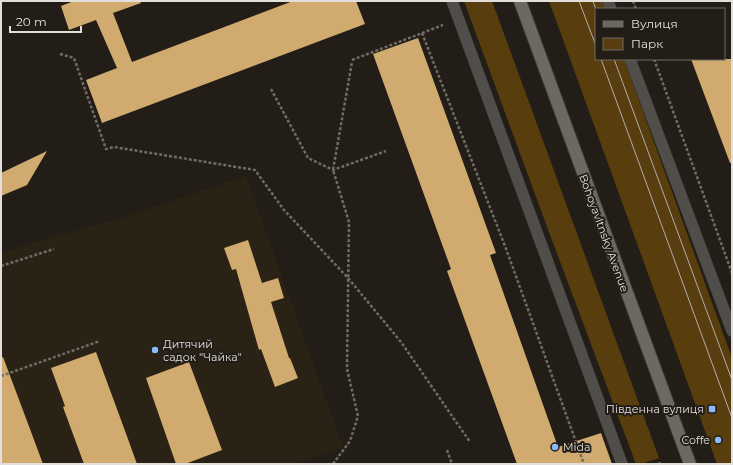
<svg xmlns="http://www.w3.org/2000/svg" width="733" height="465" font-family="Montserrat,sans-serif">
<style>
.built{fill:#2b2216}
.green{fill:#583d0e}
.building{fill:#d1aa6f}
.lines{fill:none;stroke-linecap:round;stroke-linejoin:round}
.service-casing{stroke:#3d3832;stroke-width:12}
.secondary-casing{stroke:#3d3832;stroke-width:14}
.path{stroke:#6f6b65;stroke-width:2.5;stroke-dasharray:3 2;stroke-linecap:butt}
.service{stroke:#504e4a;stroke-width:11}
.secondary{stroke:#6c6863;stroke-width:12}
.tram{stroke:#b1aea8;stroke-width:1}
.poi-dot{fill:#8abafc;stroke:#221d17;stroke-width:1.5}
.labels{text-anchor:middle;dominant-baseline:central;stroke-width:4;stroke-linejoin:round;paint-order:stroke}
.street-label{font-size:11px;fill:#e2dfda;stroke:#221d17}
.poi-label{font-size:11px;fill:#e2dfda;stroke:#221d17;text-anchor:start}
</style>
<rect width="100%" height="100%" fill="#221d17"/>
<!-- built -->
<path class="built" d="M246 176 343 447 295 464H1V253L41 240 112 221Z"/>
<!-- green -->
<path class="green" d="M464 1H492L659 458 641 464H636L550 235Z
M549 1H603L606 9H596V59H624L732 358V464H717Z"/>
<!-- building -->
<path class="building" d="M74 1H140L141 3 113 13 132 62 293 1H356L365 24 102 123 86 80 117 68 96 20 69 30 61 6Z
M418 38 496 253 490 255 558 447 601 433 612 464H517L447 271 451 269 373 54Z
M691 59H732V163H730Z
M47 151 27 185 1 196V173Z
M248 240 262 283 278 278 284 298 271 302 289 358H290L298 378 275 387 261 349 259 350 236 269 232 270 224 248Z
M96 352 128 439 137 464H84L63 407 65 406 51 368Z
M3 357 27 421 43 464H1V358Z
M189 362 222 450 185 464H176L146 378Z"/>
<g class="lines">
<defs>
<path id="service" d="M452 1 622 464
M608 1 611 9
M630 59 732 331"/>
<path id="secondary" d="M520 1 690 464"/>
</defs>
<!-- service casing -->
<use href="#service" class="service-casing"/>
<!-- secondary casing -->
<use href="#secondary" class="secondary-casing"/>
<!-- path -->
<path class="path" d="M633 1 636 9
M422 33 505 246 584 464
M60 54 74 58 106 149 114 147 255 170 284 210 348 278 401 342 470 442
M654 59 732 273
M352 60 443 25
M271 89 308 158 333 170 386 151
M1 266 54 249
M1 376 100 341
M447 450 452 464
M333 464 350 441 358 416 347 369 349 222 333 170 352 62
M658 464 661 463"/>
<!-- service -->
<use href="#service" class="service"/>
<!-- secondary -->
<use href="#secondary" class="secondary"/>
<!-- tram -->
<path class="tram" d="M579 1 596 46
M593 1 596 10
M601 59 732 418
M614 59 732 380"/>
</g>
<!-- markers -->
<g class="poi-dot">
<circle cx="155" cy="350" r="4"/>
<rect x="708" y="405" width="8" height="8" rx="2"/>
<circle cx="718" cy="440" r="4"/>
<circle cx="555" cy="447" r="4"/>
</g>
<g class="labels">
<!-- street labels -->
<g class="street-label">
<text transform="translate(604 233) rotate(70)">Bohoyavltnsky Avenue</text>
</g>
<!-- poi labels -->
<g class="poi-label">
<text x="163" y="344">Дитячий<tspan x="163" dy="13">садок "Чайка"</tspan></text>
<text x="704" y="409" text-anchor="end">Південна вулиця</text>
<text x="710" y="440" text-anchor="end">Coffe</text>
<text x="563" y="447">Mida</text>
</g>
</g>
<!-- border -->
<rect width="733" height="465" fill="none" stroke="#e2dfda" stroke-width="4"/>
<!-- legend -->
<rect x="595" y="8" width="130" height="52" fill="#221d17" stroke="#6f6b65"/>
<rect x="603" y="21" width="20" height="6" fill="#6c6863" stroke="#6f6b65"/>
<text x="631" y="28" font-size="12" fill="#e2dfda">Вулиця</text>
<rect x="603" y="38" width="20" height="12" fill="#583d0e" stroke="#6f6b65"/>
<text x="631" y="48" font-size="12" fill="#e2dfda">Парк</text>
<!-- scale -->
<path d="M10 26v6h71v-6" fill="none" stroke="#e2dfda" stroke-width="2"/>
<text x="16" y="26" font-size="12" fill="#e2dfda" stroke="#221d17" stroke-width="3" paint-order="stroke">20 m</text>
</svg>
